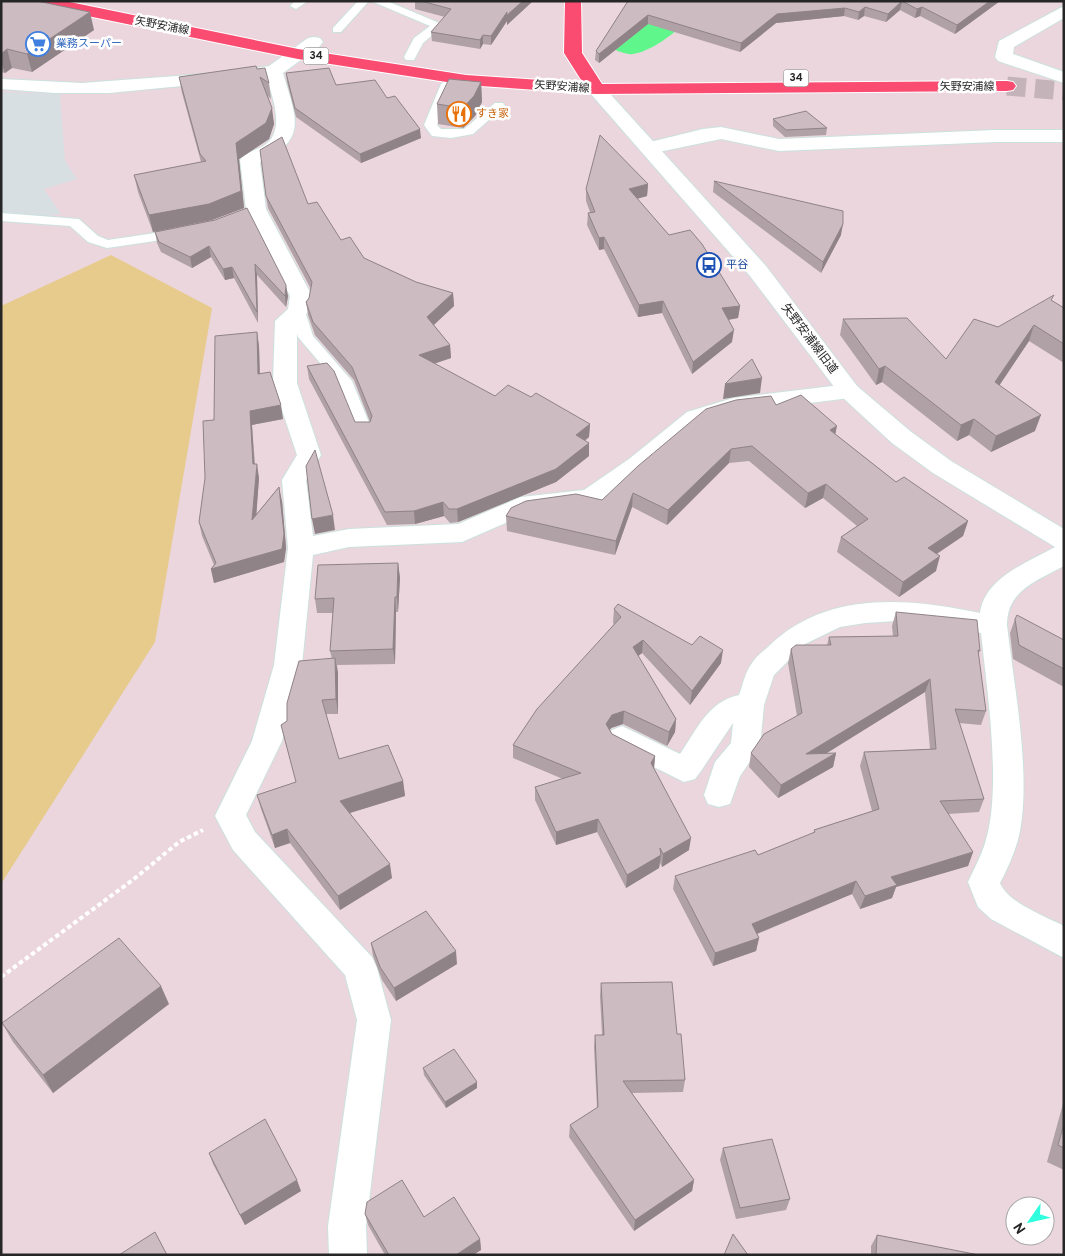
<svg xmlns="http://www.w3.org/2000/svg" width="1065" height="1256" font-family="Overpass,'Noto Sans JP',sans-serif">
<style>
.industrial{fill:#d8dfe2}
.green{fill:#e7cb8d}
.lines{fill:none;stroke-linecap:round;stroke-linejoin:round}
.river{fill:#5ff78b;fill-rule:evenodd}
.primary-tunnel{stroke:#c4b3b9;stroke-width:19;stroke-dasharray:19 9;stroke-linecap:butt}
.lane-casing{stroke:#cbe1de;stroke-width:2}
.street-casing{stroke:#cbe1de;stroke-width:2}
.secondary-casing{stroke:#cbe1de;stroke-width:2}
.primary-casing{stroke:#fff;stroke-width:2}
.path{stroke:#fff;stroke-width:4;stroke-dasharray:4.5 3;stroke-linecap:butt}
.lane{fill:#fff;fill-rule:evenodd}
.street{fill:#fff;fill-rule:evenodd}
.secondary{fill:#fff;fill-rule:evenodd}
.primary{fill:#fa4b70;fill-rule:evenodd}
.wall{fill:#afa1a6}
.shaded-wall{fill:#8f8387}
.building{fill:#ccbbc1;stroke:#8f8387}
.labels{text-anchor:middle;dominant-baseline:central;stroke-width:5;stroke-linejoin:round;paint-order:stroke}
.far-street-label{font-size:11px;fill:#262626;stroke:#fff}
.far-shop-label{font-size:11px;fill:#366cbe;stroke:#fff;text-anchor:start}
.shield{fill:#fff;stroke:#676767;stroke-width:1}
.shield-label{font-size:11px;font-weight:bold;fill:#262626}
.far-food-label{font-size:11px;fill:#c56008;stroke:#fff;text-anchor:start}
.far-transit-label{font-size:11px;fill:#164399;stroke:#fff;text-anchor:start}
.street-label{font-size:12px;fill:#262626;stroke:#fff}
</style>
<rect width="100%" height="100%" fill="#ebd6de"/>
<!-- industrial -->
<path class="industrial" d="M1 92 60 94 65 161 77 179 44 189 61 214 42 217 1 214Z"/>
<!-- green -->
<path class="green" d="M111 255 212 308 155 642 1 884V306Z"/>
<g class="lines">
<!-- river -->
<path class="river" d="M664 1H705C692 20 656 51 633 54 628 55 622 52 617 51L612 43 617 35 642 21Z"/>
<!-- primary-tunnel -->
<path class="primary-tunnel" d="M1007 86 1064 91"/>
<defs>
<path id="lane" d="M295 1H308L296 9 290 6Z
M358 1H369L341 32H333V28Z
M371 1H387L444 25 423 43 414 60H406L404 57 414 38 430 26Z
M447 80 453 84 437 125 441 129H464L495 103H503L505 106 473 134 451 138 432 136 424 125 441 84Z
M1 213 79 219 98 236 108 240 182 229 189 233 182 237 107 248 88 242 70 226 1 221Z
M298 307 305 311 313 336 352 381 372 430 370 434H358L337 383 298 337 291 311Z"/>
<path id="street" d="M1064 6V18L1014 47 1013 54 1064 72V83L998 61 995 57 999 41Z
M314 37 320 38 323 42 320 46 283 73C295 116 310 139 260 162L266 209 312 296 309 311 297 323V383L321 455 306 480 313 536 349 529 458 524 521 497 584 490 629 459 687 412 733 398 849 384 857 386 861 391 857 396 849 398 734 413 703 422 647 471 599 504 526 514 462 542 349 547 313 555 302 665 282 741 246 815 255 832 372 957 377 968 391 1020 366 1226 367 1255H329L328 1226 357 1020 345 975 233 850 215 816 252 741 274 665 288 548 282 480 297 455 273 383 275 321 288 309 290 296 246 209 240 160C245 153 256 150 263 146 287 132 272 98 267 77H251L248 73 251 69 269 66 308 38Z
M217 73 223 74 226 78 223 82 109 93H55L1 89V79L82 83Z
M721 127 779 139 996 130H1064V142H996L779 151 721 139 649 154 642 152 639 148 642 144 703 129Z
M1064 545V566C1037 581 1007 590 1007 625 1014 686 1032 777 1019 836 1015 852 1008 868 1000 883 1007 902 1046 917 1064 926V958L991 919 978 907 968 882C975 867 983 853 987 836 1001 783 987 689 981 633L896 621 865 623 840 627 805 644 774 675 764 705 760 747 740 776 730 804 719 807 708 804 704 795 715 762 731 743 733 723 701 771 695 779 684 782 612 746 607 738 612 730 622 726 680 754C697 730 707 702 739 695 743 685 745 672 752 663 756 657 762 652 768 647 826 590 907 598 980 613 985 577 1027 563 1055 547Z"/>
<path id="secondary" d="M596 84 602 85 766 266 857 386 910 431 951 461 1064 529V550L1055 547 933 473 892 443 841 396 750 276 590 93 587 89 590 85Z"/>
<path id="primary" d="M31 1H65L298 49 466 75 583 83 564 53 565 1H581L582 53 602 84 1007 81 1013 82 1016 86 1013 90 1007 91 596 94 466 85 298 59 39 6Z"/>
</defs>
<!-- lane casing -->
<use href="#lane" class="lane-casing"/>
<!-- street casing -->
<use href="#street" class="street-casing"/>
<!-- secondary casing -->
<use href="#secondary" class="secondary-casing"/>
<!-- primary casing -->
<use href="#primary" class="primary-casing"/>
<!-- path -->
<path class="path" d="M1 977 134 879 179 842 203 830"/>
<!-- lane -->
<use href="#lane" class="lane"/>
<!-- street -->
<use href="#street" class="street"/>
<!-- secondary -->
<use href="#secondary" class="secondary"/>
<!-- primary -->
<use href="#primary" class="primary"/>
</g>
<!-- wall -->
<path class="wall" d="M1 1 94 30 32 72 12 68 5 73 1 72Z
M415 1H533L507 25V21L491 45 483 44 480 49 432 41 431 32 445 17 415 9Z
M628 1H1000L955 34 920 16 915 18 900 10 886 22 864 16 858 20 844 16 776 23 740 52 648 24 599 63 595 60 596 51Z
M257 69 269 83 271 99 268 96 274 124 269 139 239 159 244 208 212 220 153 232 138 192 134 175 201 162 182 93 179 77Z
M286 73 336 85 421 138 361 163 296 117 287 82Z
M481 82 482 102 475 116 463 128 438 124 437 104Z
M773 119 827 128 826 135 785 137 773 126Z
M714 181 841 235 821 273 713 192Z
M648 184 647 196 637 199 669 235 740 306 738 318 728 320 732 342 692 374 662 313 638 317 604 249 599 250 587 225 588 213 590 212 586 201V189Z
M266 196 308 204 341 240 364 258 416 282 453 293 454 306 434 325 450 345 451 358 434 364 495 396 531 397 590 424 589 437 585 441 589 443V456L556 482 458 522 450 523 444 516 415 524 387 525 309 379 307 366 355 422H370L354 380 315 335 308 315 306 302 309 298 311 289 268 208Z
M215 220 288 296 286 307 257 275 258 323 234 278 225 280 211 257 192 268 161 252 157 243 155 232Z
M1052 301 1064 308V363L1029 341 999 385 1035 431 991 452 969 435 957 441 882 382 876 385 840 335 843 319 946 359 998 327Z
M257 332 259 346 260 374 283 419 252 425 255 464 259 478 256 515 282 501 286 548 284 562 214 583 211 569 214 565 202 536 199 522 214 420Z
M776 405 835 434 896 482 968 521 963 536 937 554 936 571 899 597 837 552 841 537 857 526 823 498 805 508 749 461 729 463 667 525 632 507 615 555 507 531 506 516 602 500Z
M398 563 400 578 398 612H396L395 664 337 665 338 673V714H326L339 759 403 781 405 796 350 813 392 878 340 910 290 843 275 848 261 809 257 795 296 782 281 725 287 721 332 659 330 651 333 613H317L315 599Z
M614 609 721 663 690 705 642 653 638 656 676 719 675 732 667 746 623 724 611 728 610 730 612 734 655 756 654 768 689 850 662 867 660 863 659 868 626 888 597 832 556 845 535 800V787L563 779 513 758V745L614 624 613 623Z
M896 612 980 651 978 654 986 711 981 725 959 723 984 799 979 812 948 814 973 852 968 866 896 887 892 898 860 909 852 894 757 934 759 938 756 951 713 966 673 889 675 876 758 855 814 833V830L872 811 860 766 864 752 930 749 925 692 826 753H836L833 767 778 798 749 767 751 753 797 716 788 663 791 649 827 645 829 637 893 636 892 626Z
M1015 619 1064 640V687L1013 659 1010 633Z
M371 943 457 964 396 1001 382 980 373 956Z
M601 983 677 1034 685 1080 683 1092 632 1093 694 1180 692 1191 634 1231 569 1137 570 1125 597 1108 594 1047 595 1035H602L600 996Z
M169 1004 53 1093 13 1042 2 1023Z
M423 1068 477 1088 446 1108 424 1075Z
M1064 1100V1170L1047 1162Z
M723 1148 790 1199 786 1210 736 1219 720 1160Z
M209 1153 301 1191 245 1225 213 1164Z
M365 1214 424 1217 480 1239 481 1250 473 1255H385L368 1225Z
M877 1235 979 1255H871V1246Z"/>
<!-- shaded-wall -->
<path class="shaded-wall" d="M523 1H533L507 25V21L491 45V36L507 12Z
M902 1 900 10 886 22 888 14Z
M990 1H1000L955 34 957 25Z
M865 7 864 16 858 20 859 12Z
M922 7 920 16 915 18 917 9Z
M845 8 844 16 776 23 740 52 741 43 777 14Z
M90 12 94 30 32 72 27 54Z
M648 15V24L599 63V54Z
M483 35V44L480 49V40Z
M7 49 12 68 5 73 1 62V54Z
M481 82 482 102 475 116 463 128V108Z
M272 108 274 124 269 139 239 159 244 208 212 220 153 232 149 215 236 143Z
M420 129 421 138 361 163 360 154Z
M648 184 647 196 628 201 629 189Z
M843 224 841 235 821 273 823 262Z
M604 237V249L599 250V238Z
M209 246 211 257 192 268 190 257Z
M255 264 257 275 258 323 257 312Z
M232 267 234 278 225 280 223 269Z
M286 285 288 296 286 307 285 296Z
M453 293 454 306 428 330 427 317Z
M663 301 662 313 638 317 639 305Z
M740 306 738 318 721 321 722 308Z
M1034 325 1029 341 991 398 995 382Z
M734 330 732 342 692 374 693 362Z
M257 332 259 346 260 388 258 374Z
M450 345 451 358 420 368 419 355Z
M885 366 882 382 876 385 879 369Z
M762 378 760 393 723 399 725 384Z
M281 405 283 419 252 425 255 478 253 464 250 411Z
M1041 415 1035 431 991 452 996 436Z
M974 419 969 435 957 441 961 425Z
M590 424 589 437 575 448 576 435Z
M837 426 834 441 830 430Z
M589 443V456L556 482 458 522 457 509Z
M731 449 729 463 667 525 668 510Z
M257 464 259 478 255 534 252 520Z
M826 484 823 498 805 508 808 493Z
M279 487 282 501 286 548 284 562 214 583 211 569Z
M633 493 632 507 615 555 616 541Z
M443 502 444 516 415 524 414 511Z
M333 515 335 530 315 534 312 519Z
M968 521 963 536 924 562 928 548Z
M940 556 936 571 899 597 903 582Z
M398 563 400 578 398 612 397 597Z
M395 597 396 612 395 664 393 649Z
M643 640 642 653 632 661 633 647Z
M723 650 721 663 690 705 692 691Z
M335 658 338 673V714L336 699Z
M930 679 925 692 803 768 806 754Z
M624 711 623 724 611 728 605 737 606 724 612 715Z
M676 719 675 732 667 746 669 732Z
M836 753 833 767 778 798 781 785Z
M655 756 654 769 651 763Z
M403 781 405 796 343 815 340 801Z
M598 819 597 832 556 845V832Z
M287 829 290 843 275 848 272 835Z
M691 838 689 850 662 867 663 854Z
M973 852 968 866 896 887 892 898 860 909 865 896 891 877Z
M661 855 659 868 626 888 627 875Z
M390 864 392 878 340 910 338 896Z
M856 881 852 894 749 937 752 924Z
M759 938 756 951 713 966 715 953Z
M456 951 457 964 396 1001 394 988Z
M161 986 169 1004 53 1093 43 1075Z
M477 1082V1088L446 1108 445 1102Z
M297 1180 301 1191 245 1225 240 1215Z
M694 1180 692 1191 634 1231 635 1220Z
M480 1239 481 1250 473 1255H456Z"/>
<!-- building -->
<path class="building" d="M1 1H37L90 12 27 54 7 49 1 54Z
M421 1H523L506 16 507 12 491 36 483 35 480 40 431 32 451 9Z
M628 1H990L957 25 922 7 917 9 902 1 888 14 865 7 859 12 845 8 777 14 741 43 648 15 599 54 596 51Z
M256 66 257 69 265 68 269 83 260 77 272 108 266 123 236 143 241 191 209 204 149 215 134 175 206 161 200 154 179 77Z
M329 68 336 85 375 80 387 98 395 96 420 129 360 154 295 108 286 73Z
M449 79 481 82 474 96 463 108 437 104Z
M806 111 827 128 786 130 773 119Z
M600 135 648 184 629 189 669 235 690 230 702 244 740 306 722 308 734 330 693 362 663 301 639 305 604 237 599 238 588 213 595 212 586 189Z
M282 137 308 204 317 202 341 240 350 237 364 258 416 282 453 293 427 317 450 345 419 355 495 396 508 385 531 397 536 393 590 424 576 435 589 443 556 469 457 509H449L443 502 414 511 385 512 307 366 327 363 334 371 355 422H370L372 416 352 367 313 322 306 302 309 298 312 282 266 196 260 150Z
M714 181 843 211V224L823 262Z
M247 208 286 285 285 296 255 264 257 312 232 267 223 269 209 246 190 257 159 242 155 232 215 220Z
M1054 295 1051 300 1064 308V344L1034 325 995 382 1041 415 996 436 974 419 961 425 885 366 879 369 843 319 907 318 946 359 974 319 998 327Z
M257 332 258 374 270 372 281 405 250 411 253 464H257L252 520 279 487 284 534 282 549 211 569 216 563 199 522 205 478 203 421 214 420 215 336Z
M752 359 762 378 725 384 730 379Z
M801 395 837 426 830 430 896 482 904 477 968 521 928 548 940 556 903 582 841 537 868 519 826 484 808 493 752 446 731 449 668 510 633 493 616 541 506 516 511 508 526 501 576 494 602 500 638 466 706 409 736 400 771 396 776 405Z
M315 450 333 515 312 519 306 466Z
M398 563 397 597H395L393 649 330 651 334 598 315 599 318 565Z
M618 604 692 645 700 636 723 650 692 691 643 640 633 647 676 719 669 732 624 711 612 715 606 724 612 734 655 756 651 763 691 838 663 854 660 848 661 855 627 875 598 819 556 832 535 787 581 773 513 745 537 709 621 617 614 609Z
M896 612 977 620 980 651 978 650 986 711 955 709 984 799 940 801 973 852 891 877 897 885 865 896 856 881 752 924 759 938 715 953 675 876 755 850 758 855 815 832 814 830 879 809 864 752 936 749 930 679 806 754 836 753 781 785 751 753 764 734 802 713 791 649 796 645H831L829 637 898 636Z
M1017 615 1064 640V669L1019 645 1015 619Z
M335 658 336 699 322 700 339 759 388 745 403 781 340 801 390 864 338 896 287 829 272 835 257 795 296 782 281 725 287 721V703L299 661Z
M426 911 456 951 394 988 380 967 371 943Z
M119 938 161 986 43 1075 2 1023Z
M672 982 677 1034H681L685 1080 623 1081 694 1180 635 1220 570 1125 598 1107 595 1035H604L601 983Z
M454 1049 477 1082 445 1102 423 1068Z
M265 1119 297 1180 240 1215 209 1153Z
M1064 1124V1148L1058 1145Z
M772 1139 790 1199 740 1208 723 1148Z
M402 1180 424 1217 454 1197 480 1239 456 1255H389L365 1214 367 1202Z
M155 1232 167 1255H119Z
M733 1234 748 1255H724Z
M877 1235 979 1255H876Z"/>
<!-- icons -->
<defs>
<symbol id="supermarket-ring" viewBox="-11 -11 22 22"><circle r="9.5" fill="#fff" stroke="#3f7fe0" stroke-width="1.5"/><path d="M-6-5.5h2.5l.6 2H6L4.5 2H-2.5L-4.4-4H-6ZM-1.5 3.2a1.3 1.3 0 1 0 .1 0ZM3 3.2a1.3 1.3 0 1 0 .1 0Z" fill="#3f7fe0"/></symbol>
<symbol id="restaurant-ring" viewBox="-11 -11 22 22"><circle r="9.5" fill="#fff" stroke="#e8710a" stroke-width="1.5"/><path d="M-5-6h1v4h1v-4h1v4h1v-4h1v5L-1.5 .5V6h-2V.5L-5-1ZM5-6V6H3V1.5H1.5Q1.5-4 5-6Z" fill="#e8710a"/></symbol>
<symbol id="bus-ring" viewBox="-11 -11 22 22"><circle r="9.5" fill="#fff" stroke="#1a4fb4" stroke-width="1.5"/><path d="M-5-6H5V4H4V6H2V4H-2V6H-4V4H-5ZM-3.5-4V0h7V-4ZM-3.5 1.2v1.5H-2V1.2ZM2 1.2v1.5H3.5V1.2Z" fill="#1a4fb4"/></symbol>
</defs>
<g fill-rule="evenodd">
<use href="#supermarket-ring" x="24" y="30" width="28" height="28"/>
<use href="#restaurant-ring" x="445" y="100" width="28" height="28"/>
<use href="#bus-ring" x="695" y="251" width="28" height="28"/>
</g>
<g class="labels">
<!-- far-street labels -->
<g class="far-street-label">
<text transform="translate(162 26) rotate(11)">矢野安浦線</text>
<text transform="translate(562 87) rotate(4)">矢野安浦線</text>
<text x="967" y="87">矢野安浦線</text>
</g>
<!-- far-shop labels -->
<g class="far-shop-label">
<text x="56" y="44">業務スーパー</text>
</g>
<!-- shield labels -->
<g class="shield">
<rect x="303.5" y="47.5" width="25" height="17" rx="4"/>
<rect x="783.5" y="69.5" width="25" height="17" rx="4"/>
</g>
<g class="shield-label">
<text x="316" y="56">34</text>
<text x="796" y="78">34</text>
</g>
<!-- far-food labels -->
<g class="far-food-label">
<text x="476" y="114">すき家</text>
</g>
<!-- far-transit labels -->
<g class="far-transit-label">
<text x="726" y="265">平谷</text>
</g>
<!-- street labels -->
<g class="street-label">
<text transform="translate(809 339) rotate(53)">矢野安浦線旧道</text>
</g>
</g>
<!-- border -->
<rect width="1065" height="1256" fill="none" stroke="#262626" stroke-width="5"/>
<!-- north arrow -->
<g transform="translate(1030 1221) rotate(236)"><circle r="24" fill="#ffffff" stroke="#a8a8a8"/>
<path d="M0-4L9 19L0 12L-9 19Z" fill="#2fffde"/>
<text y="-8" font-size="14" font-weight="bold" text-anchor="middle" fill="#262626">N</text>
</g>
</svg>
